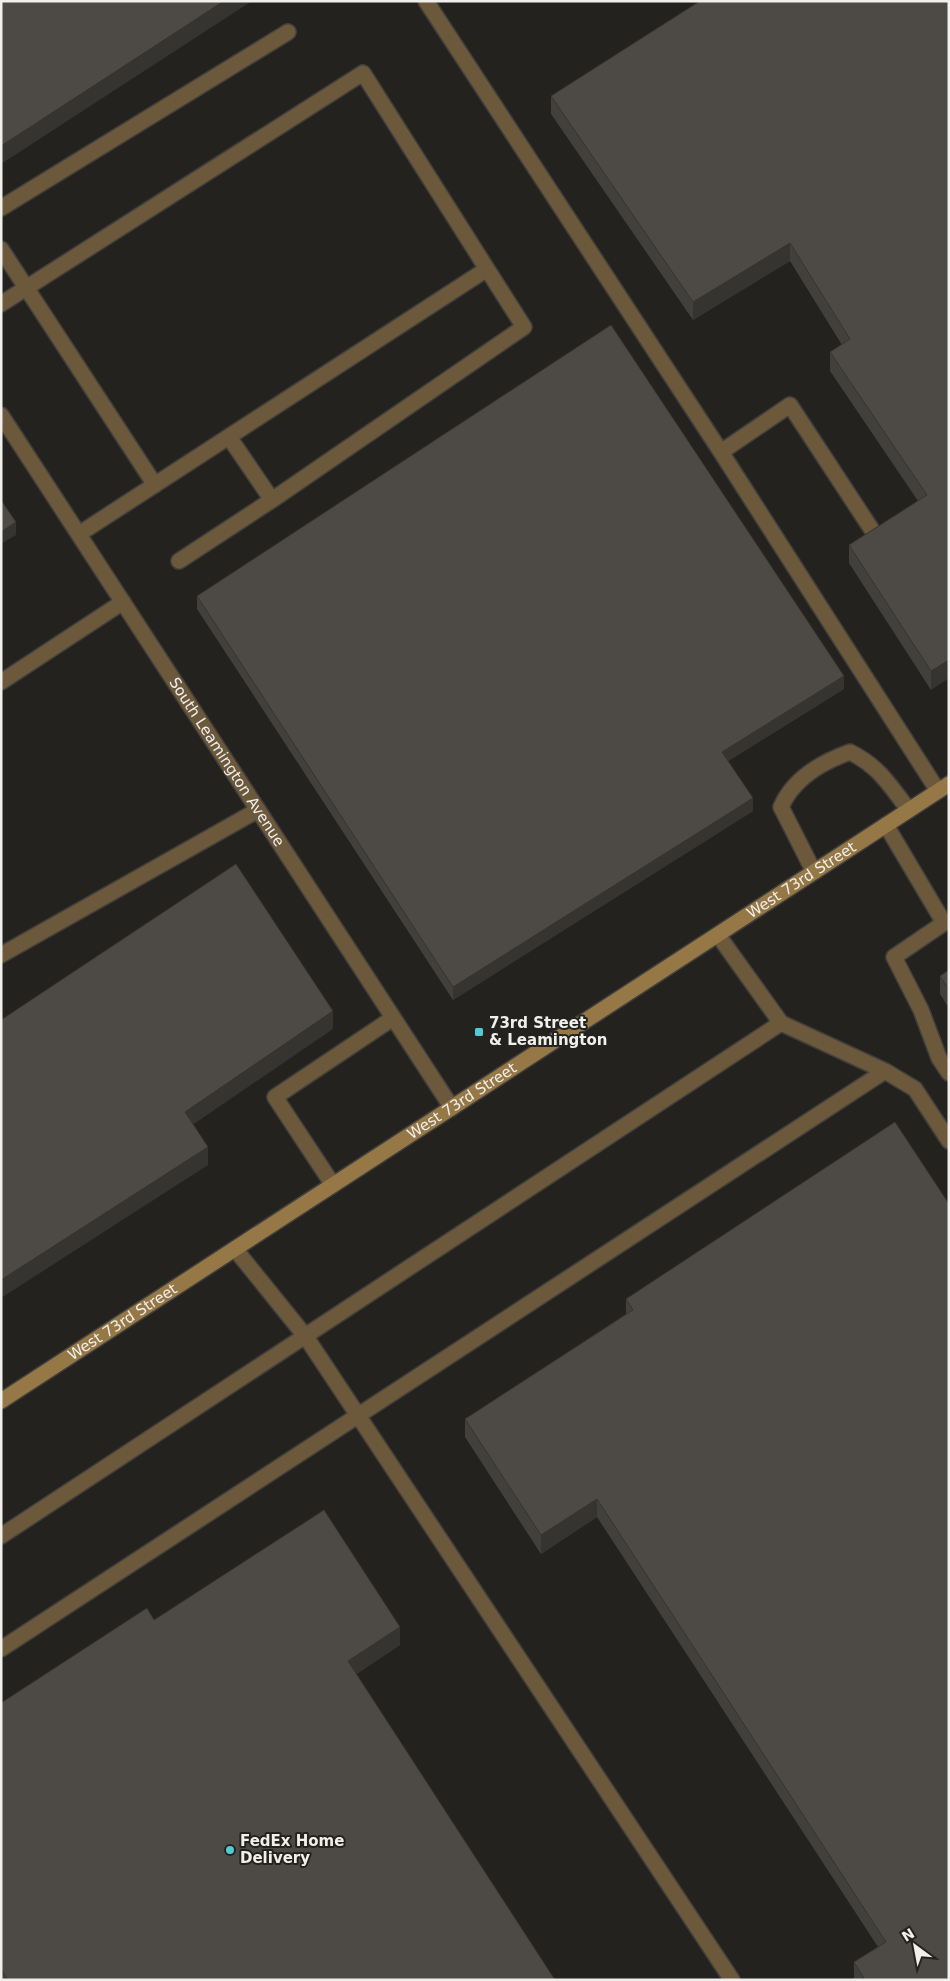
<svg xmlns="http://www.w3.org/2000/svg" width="950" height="1981" font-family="'DejaVu Sans',sans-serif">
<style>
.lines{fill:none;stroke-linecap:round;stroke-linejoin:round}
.lane-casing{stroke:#413f3c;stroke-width:18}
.street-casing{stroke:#413f3c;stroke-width:18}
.secondary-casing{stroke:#413f3c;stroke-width:18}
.lane{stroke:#6c593c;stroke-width:15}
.street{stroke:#6c593c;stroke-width:15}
.secondary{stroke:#967847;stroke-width:15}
.wall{fill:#42403c}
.shaded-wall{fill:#363431}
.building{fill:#4d4a46;stroke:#363431}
.poi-dot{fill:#51ccd1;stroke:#24221f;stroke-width:2}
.labels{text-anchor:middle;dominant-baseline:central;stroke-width:4;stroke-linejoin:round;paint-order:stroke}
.street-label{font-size:15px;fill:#f0efec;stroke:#24221f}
.poi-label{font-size:15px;font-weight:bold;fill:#f0efec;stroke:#24221f;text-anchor:start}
</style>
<rect width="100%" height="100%" fill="#24221f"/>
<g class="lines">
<defs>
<path id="lane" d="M426 1 721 452 938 791
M1 208 288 32
M1 249 155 485
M1 304 363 73 487 269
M229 437 272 500
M721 452 790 405 872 530
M79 534 487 269 524 327 272 500 179 561
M1 682 123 602
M886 825 944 923 894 957 921 1010 939 1058 949 1073
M814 872 781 807C793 779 822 762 850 752 880 767 889 785 909 810
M718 935 781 1023 885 1071 915 1089 949 1141
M1 955 258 810
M333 1185 275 1097 393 1018
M235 1249 306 1337 732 1980
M1 1536 781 1023
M1 1649 885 1071"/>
<g id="street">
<path id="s1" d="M1 415 452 1108"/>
</g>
<g id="secondary">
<path id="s2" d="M1 1401 949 784"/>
</g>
</defs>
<!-- lane casing -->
<use href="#lane" class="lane-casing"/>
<!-- street casing -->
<use href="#street" class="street-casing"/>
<!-- secondary casing -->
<use href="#secondary" class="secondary-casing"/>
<!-- lane -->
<use href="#lane" class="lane"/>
<!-- street -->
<use href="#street" class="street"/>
<!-- secondary -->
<use href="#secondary" class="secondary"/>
</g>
<!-- wall -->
<path class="wall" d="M949 1 931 690 849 563V545L918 501 830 371V352L842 345 790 261 693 320 551 114V96Z
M197 596 844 689 728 761 753 811 453 1000 197 609Z
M949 970V1008L940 994V976Z
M895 1122 949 1980H854V1962L878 1947 597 1517 541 1554 465 1437V1419L626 1314V1299Z
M154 1620 400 1645 356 1674 555 1980H1V1703Z"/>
<!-- shaded-wall -->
<path class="shaded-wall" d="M224 1H252L1 164V146Z
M790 243V261L693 320V302Z
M16 522V535L1 544V532Z
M949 660V678L931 690V671Z
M844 676V689L722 765V752Z
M753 798V811L453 1000V987Z
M333 1011V1029L185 1130V1112Z
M208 1147V1165L1 1298V1280Z
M597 1499V1517L541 1554V1535Z
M400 1627V1645L348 1680V1661Z"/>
<!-- building -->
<path class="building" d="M1 1H224L1 146Z
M700 1H949V660L931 671 849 545 927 495 830 352 850 339 790 243 693 302 551 96Z
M611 325 844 676 722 752 753 798 453 987 197 596Z
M1 500 16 522 1 532Z
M236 864 333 1011 185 1112 208 1147 1 1280V1020Z
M949 970V990L940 976Z
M895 1122 949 1204V1980H865L854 1962 886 1942 597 1499 541 1535 465 1419 633 1310 626 1299Z
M324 1510 400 1627 348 1661 555 1980H8L1 1969V1703L147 1608 154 1620Z"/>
<!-- markers -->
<g class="poi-dot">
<rect x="474" y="1027" width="10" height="10" rx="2.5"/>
<circle cx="230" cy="1850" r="5"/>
</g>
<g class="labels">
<!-- street labels -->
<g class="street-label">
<text stroke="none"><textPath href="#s1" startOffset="414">South Leamington Avenue</textPath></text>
<text stroke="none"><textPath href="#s2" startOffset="955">West 73rd Street</textPath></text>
<text stroke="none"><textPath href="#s2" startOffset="550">West 73rd Street</textPath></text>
<text stroke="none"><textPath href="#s2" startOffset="145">West 73rd Street</textPath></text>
</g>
<!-- poi labels -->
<g class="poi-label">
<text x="489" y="1023">73rd Street<tspan x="489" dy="17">&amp; Leamington</tspan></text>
<text x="240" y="1841">FedEx Home<tspan x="240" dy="17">Delivery</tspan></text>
</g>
</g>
<!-- border -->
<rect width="950" height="1981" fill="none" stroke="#f0efec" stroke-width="5"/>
<!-- north arrow -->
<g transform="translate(915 1946) rotate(328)" stroke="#24221f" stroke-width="4" paint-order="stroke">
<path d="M0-4L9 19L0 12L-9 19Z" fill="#f0efec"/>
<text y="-8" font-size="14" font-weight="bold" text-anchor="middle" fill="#f0efec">N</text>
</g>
</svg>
